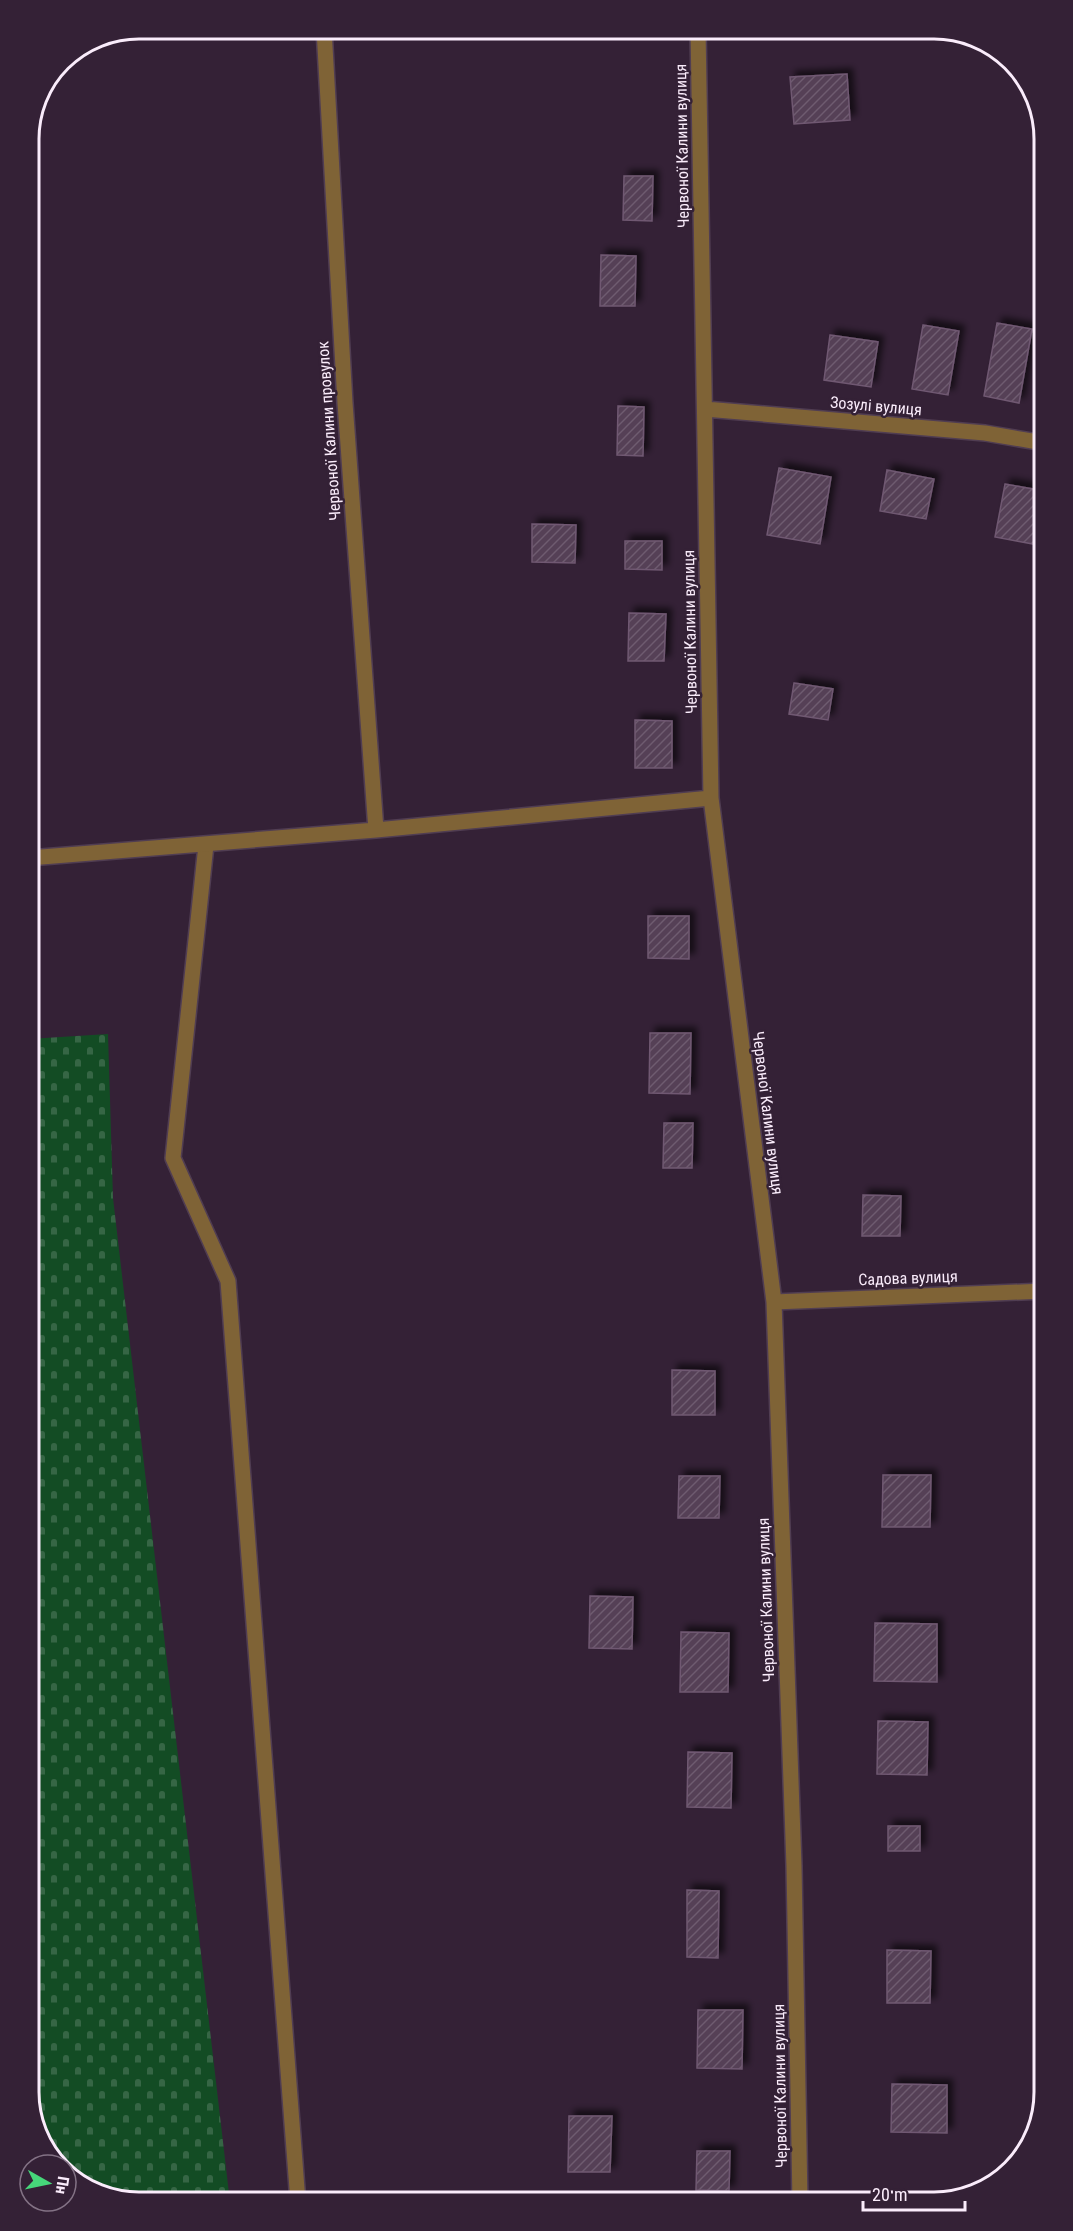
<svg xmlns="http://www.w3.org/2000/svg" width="1073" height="2231" font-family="'Roboto Condensed',sans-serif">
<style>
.cemetery{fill:url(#cemetery-stones)}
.building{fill:url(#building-hatch);stroke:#705972;stroke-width:1.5;filter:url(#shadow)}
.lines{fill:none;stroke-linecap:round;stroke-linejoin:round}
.lane-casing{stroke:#503d52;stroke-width:18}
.street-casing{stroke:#503d52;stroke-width:18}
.lane{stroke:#7f6336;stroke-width:15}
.street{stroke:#7f6336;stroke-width:15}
.labels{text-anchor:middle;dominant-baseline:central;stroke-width:5;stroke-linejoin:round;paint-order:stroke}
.street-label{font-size:16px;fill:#faecfb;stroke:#342136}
.rim{fill:none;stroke:#faecfb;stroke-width:3}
</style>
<defs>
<pattern id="cemetery-stones" width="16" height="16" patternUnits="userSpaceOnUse" patternTransform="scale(1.5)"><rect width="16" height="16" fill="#134c24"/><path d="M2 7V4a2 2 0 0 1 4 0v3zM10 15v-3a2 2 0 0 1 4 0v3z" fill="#366645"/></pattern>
<pattern id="building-hatch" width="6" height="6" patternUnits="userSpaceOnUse" patternTransform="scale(1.5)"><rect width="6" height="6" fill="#543f56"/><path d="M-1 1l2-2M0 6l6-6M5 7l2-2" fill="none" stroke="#6e5b6f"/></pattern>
<filter id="shadow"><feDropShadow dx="5.5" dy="-5.5" stdDeviation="3" flood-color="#0009"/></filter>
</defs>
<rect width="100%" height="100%" fill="#342136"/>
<!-- cemetery -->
<path class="cemetery" d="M108 1034 113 1198 230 2202C202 2202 157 2207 131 2202 114 2199 66 2185 66 2165H62L37 2134 29 2092V1039Z"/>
<!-- building -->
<path class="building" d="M519 29H568V36L519 35Z
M789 29H834L835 30 789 33Z
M847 74 850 120 794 124 790 77Z
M624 176H653L652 221 623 220Z
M601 255 636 256 635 306H600Z
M997 323 1032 329 1019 403 984 396Z
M923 325 959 331 948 395 912 389Z
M830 335 878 342 871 387 824 380Z
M618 406 644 407 643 456 617 455Z
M779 468 831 477 820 544 767 535Z
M887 470 934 479 926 519 880 511Z
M1005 484 1044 491V546L995 537Z
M532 524 576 525 575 563 532 562Z
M625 541H662V570L625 569Z
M629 613 666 614 664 661H628Z
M794 683 833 689 828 720 789 714Z
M635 720 672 721V768H635Z
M648 916H689V959L648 958Z
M650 1033H691L690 1094 649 1093Z
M664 1123H693L692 1168H663Z
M863 1195 901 1196 900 1236H862Z
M672 1370 715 1371V1415H672Z
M883 1475H931L930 1527H882Z
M679 1476H720L719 1518H678Z
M590 1596 633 1597 632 1649 589 1648Z
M875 1623 937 1624V1682L874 1681Z
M681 1632 729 1633 728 1692H680Z
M878 1721 928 1722 927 1775 877 1774Z
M688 1752 732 1753 731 1808 687 1807Z
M888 1826H920V1851H888Z
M687 1890 719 1891 718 1958 687 1957Z
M887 1950 931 1951 930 2003H887Z
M698 2010H743L742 2069 697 2068Z
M892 2084 947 2085V2133L891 2132Z
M569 2116H612L610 2172H568Z
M697 2151H730L729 2191 696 2190Z"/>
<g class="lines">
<defs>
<path id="lane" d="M206 845 173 1158 228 1281 298 2202"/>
<path id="street" d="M324 29 345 403 376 830
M698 29 711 798 774 1302 794 1866 800 2202
M705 409 985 433 1044 443
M29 858 376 830 711 798
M774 1302 1044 1291"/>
</defs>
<!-- lane casing -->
<use href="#lane" class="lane-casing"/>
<!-- street casing -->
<use href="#street" class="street-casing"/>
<!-- lane -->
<use href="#lane" class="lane"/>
<!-- street -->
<use href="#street" class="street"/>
</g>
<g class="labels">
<!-- street labels -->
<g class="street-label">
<text transform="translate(682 146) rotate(-91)">Червоної Калини вулиця</text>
<text transform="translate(876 406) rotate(5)">Зозулі вулиця</text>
<text transform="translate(329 431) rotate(-94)">Червоної Калини провулок</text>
<text transform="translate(690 632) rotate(-91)">Червоної Калини вулиця</text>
<text transform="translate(768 1113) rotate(83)">Червоної Калини вулиця</text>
<text transform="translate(908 1278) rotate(-2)">Садова вулиця</text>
<text transform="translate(766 1600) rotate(-92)">Червоної Калини вулиця</text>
<text transform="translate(780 2086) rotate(-91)">Червоної Калини вулиця</text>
</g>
</g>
<!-- crop -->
<path d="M0 0H1073V2231H0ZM139 39H934A100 100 0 0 1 1034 139V2092A100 100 0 0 1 934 2192H139A100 100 0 0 1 39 2092V139A100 100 0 0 1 139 39Z" fill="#342136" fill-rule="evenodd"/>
<path class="rim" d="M139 39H934A100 100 0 0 1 1034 139V2092A100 100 0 0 1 934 2192H139A100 100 0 0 1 39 2092V139A100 100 0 0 1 139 39Z"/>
<!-- north arrow -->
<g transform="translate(48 2183) rotate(99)"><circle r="28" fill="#342136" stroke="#837285" stroke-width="1.5"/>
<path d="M0-4.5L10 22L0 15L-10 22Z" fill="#46d77a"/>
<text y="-9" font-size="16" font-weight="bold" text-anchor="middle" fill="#faecfb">Пн</text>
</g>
<!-- scale -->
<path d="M863 2201v9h102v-9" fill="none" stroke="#faecfb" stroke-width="3"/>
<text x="872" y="2201" font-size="18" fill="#faecfb" stroke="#342136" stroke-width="4.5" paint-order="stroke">20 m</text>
</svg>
